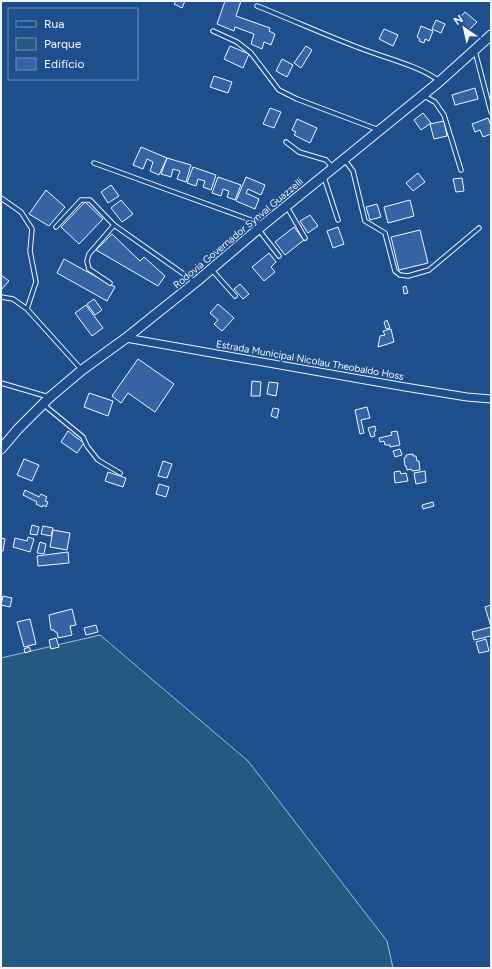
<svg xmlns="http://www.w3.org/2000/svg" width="492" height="969" font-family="Figtree,sans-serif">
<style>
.green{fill:#245a82;stroke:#a8bbd7}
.building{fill:#3563a3;stroke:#f2f6ff}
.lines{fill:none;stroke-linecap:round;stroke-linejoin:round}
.service-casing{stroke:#f2f6ff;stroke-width:5.5}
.minor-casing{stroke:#f2f6ff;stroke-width:9}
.secondary-casing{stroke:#f2f6ff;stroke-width:11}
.service{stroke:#1f4e8c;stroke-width:3.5}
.minor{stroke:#1f4e8c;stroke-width:7}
.secondary{stroke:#1f4e8c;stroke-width:9}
.labels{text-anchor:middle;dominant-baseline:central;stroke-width:3;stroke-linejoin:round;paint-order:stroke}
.street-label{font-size:10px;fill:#f2f6ff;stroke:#1f4e8c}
</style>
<rect width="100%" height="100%" fill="#1f4e8c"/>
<!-- green -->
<path class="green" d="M100 635 248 761 387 941 393 968H1V658Z"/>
<!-- building -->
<path class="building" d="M176 1H185L182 8 174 4Z
M225 1H241L236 16 270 28 269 31 275 34 271 45 264 42 262 49 251 44 254 34 235 27 234 31 217 24Z
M465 12 477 22 468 31 457 21Z
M436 20 445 24 441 33 432 29Z
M421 26 433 31 429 41 425 39 424 43 419 41 420 39 417 37Z
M384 29 398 35 393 46 379 39Z
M230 46 249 54 243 68 224 59Z
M306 46 312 50 301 68 294 63Z
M282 59 293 65 287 77 276 71Z
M214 76 232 82 228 93 210 87Z
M475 88 478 99 455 105 452 95Z
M270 108 281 112 274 128 263 124Z
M423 113 431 123 421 130 414 120Z
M488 118 491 126V134L483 137 480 130 475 132 472 124Z
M297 119 317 128 310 143 294 135 296 132 292 130Z
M444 121 447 136 434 139 430 124Z
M141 147 167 158 159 175 150 171 153 162 147 159 143 169 133 165Z
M167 158 191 165 186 182 177 179 180 171 173 169 171 177 161 174Z
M193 167 216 175 211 190 203 187 205 181 198 179 196 186 187 183Z
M418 173 425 182 413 191 406 183Z
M218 177 241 185 235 200 227 197 229 191 223 189 221 196 212 193Z
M246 177 265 185 261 195 248 189 246 193 259 199 255 209 236 201Z
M462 178 464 191 456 192 453 179Z
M111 185 119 196 108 203 101 192Z
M46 190 65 207 49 226 29 214Z
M121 200 133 214 122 222 111 208Z
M410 200 414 216 388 223 384 207Z
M85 202 103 219 79 244 61 227Z
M377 204 381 217 370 220 366 207Z
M310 215 318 226 308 233 300 221Z
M294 227 304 240 285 255 275 242Z
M338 227 344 244 333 248 327 231Z
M420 230 428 263 399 270 391 237Z
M112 234 140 261 144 257 165 276 158 286 96 250Z
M269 253 276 262 271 267 275 272 264 281 252 267Z
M64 259 115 287 107 301 57 273Z
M1 275 9 281 1 290Z
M240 284 249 294 243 299 234 289Z
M406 286 408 293 404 294 403 287Z
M94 299 102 310 95 315 87 304Z
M218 304 234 318 222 331 214 324 218 320 210 313Z
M86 305 103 328 92 336 75 313Z
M387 320 390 328 386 329 384 322Z
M391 329 394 342 378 347 380 336 385 335 383 331Z
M138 359 174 384 155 412 128 393 121 403 112 396Z
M252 381 261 382 260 396H251Z
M269 382 278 383 276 396 267 394Z
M89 393 113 401 108 416 84 407Z
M367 407 370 418 361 420 364 433 360 434 355 410Z
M273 408 279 409 277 418 271 416Z
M375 426 376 431 374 432 375 436 371 437 368 428Z
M68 431 84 443 77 453 61 442Z
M397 431 400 445 390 447V445H385L384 441 380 442 379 438 392 435 391 432Z
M400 449 402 455 395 457 393 451Z
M413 454V456H416L417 461H419L420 470 412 471 411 469 407 470 406 466H405L404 458 406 457V455Z
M24 459 39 465 32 481 17 475Z
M163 461 172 464 167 478 158 476Z
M400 471 401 474 406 473 408 481 395 483 394 472Z
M425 471 426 482 416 484 414 473Z
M108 472 126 478 123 487 105 481Z
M159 484 169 487 166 497 156 494Z
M25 490 39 497 41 494 47 497 45 501 48 502 46 507 43 505 42 507 36 504 37 502 23 495Z
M433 502 434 506 423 509 422 505Z
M32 525 39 527 37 535 30 534Z
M43 526 53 528 51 536 41 534Z
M53 530 70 533 67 550 50 547Z
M28 537 34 539 30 552 13 547 15 538 27 541Z
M1 538 5 539 3 551H1Z
M40 542 46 544 44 554 37 553Z
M68 552 69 563 38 566 37 556Z
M3 596 12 598 10 607 1 605Z
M491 605V636L474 640 472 632 491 627 485 607Z
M72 609 76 625 70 626 72 635 58 638 57 632H55L54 630H51L49 615Z
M30 619 36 644 24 647 17 622Z
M96 625 98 632 86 635 84 628Z
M56 638 59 647 51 649 49 640Z
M486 639 489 651 479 653 476 642Z
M29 647 31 651 25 653 24 649Z"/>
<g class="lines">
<defs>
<path id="service" d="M257 6C290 19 323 34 357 47 379 56 421 66 439 81
M213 31 237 42 251 53 279 90 297 99 379 130
M475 51 491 112
M424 96 435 102 444 115 461 170
M286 142 299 152 326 160 333 168
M344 159 353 171 365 221 385 233 395 271 400 275 408 276 429 270 479 228
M94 163 262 224
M324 177 338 220
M1 198 21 212 32 229 30 251 36 282 27 309
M287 207 305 238
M56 227 81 200H90L114 225 195 282
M259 230 279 256
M212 270 235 296
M110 283 89 269 87 261 89 254 114 225
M1 297 13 299 27 309 81 369
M1 383 49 397
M44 405 83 437 87 446 98 460 120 473"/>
<path id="minor" d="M126 338 405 387 467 397 491 399"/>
<path id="secondary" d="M1 449 18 429 50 397 82 370 126 338 196 282 263 225 439 82 491 35"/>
</defs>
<!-- service casing -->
<use href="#service" class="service-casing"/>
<!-- minor casing -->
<use href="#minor" class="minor-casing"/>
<!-- secondary casing -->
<use href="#secondary" class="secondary-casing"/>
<!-- service -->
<use href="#service" class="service"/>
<!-- minor -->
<use href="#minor" class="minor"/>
<!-- secondary -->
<use href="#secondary" class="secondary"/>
</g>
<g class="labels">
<!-- street labels -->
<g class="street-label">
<text transform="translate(238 233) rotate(-40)">Rodovia Governador Synval Guazzelli</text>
<text transform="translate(310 360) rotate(10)">Estrada Municipal Nicolau Theobaldo Hoss</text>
</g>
</g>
<!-- border -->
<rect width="492" height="969" fill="none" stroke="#f2f6ff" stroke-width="4"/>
<!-- legend -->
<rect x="8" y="8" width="130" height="72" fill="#1f4e8c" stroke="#7391ba"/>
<rect x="16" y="21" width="20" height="6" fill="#1f4e8c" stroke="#7391ba"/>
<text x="44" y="28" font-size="12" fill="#f2f6ff">Rua</text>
<rect x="16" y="38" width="20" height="12" fill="#245a82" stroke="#7391ba"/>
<text x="44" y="48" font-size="12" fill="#f2f6ff">Parque</text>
<rect x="16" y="58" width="20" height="12" fill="#3563a3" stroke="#7391ba"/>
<text x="44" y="68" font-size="12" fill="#f2f6ff">Edifício</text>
<!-- north arrow -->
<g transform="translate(464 28) rotate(326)" stroke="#1f4e8c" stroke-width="3" paint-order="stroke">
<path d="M0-3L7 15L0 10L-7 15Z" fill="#f2f6ff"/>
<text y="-6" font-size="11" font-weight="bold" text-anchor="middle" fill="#f2f6ff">N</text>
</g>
</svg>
